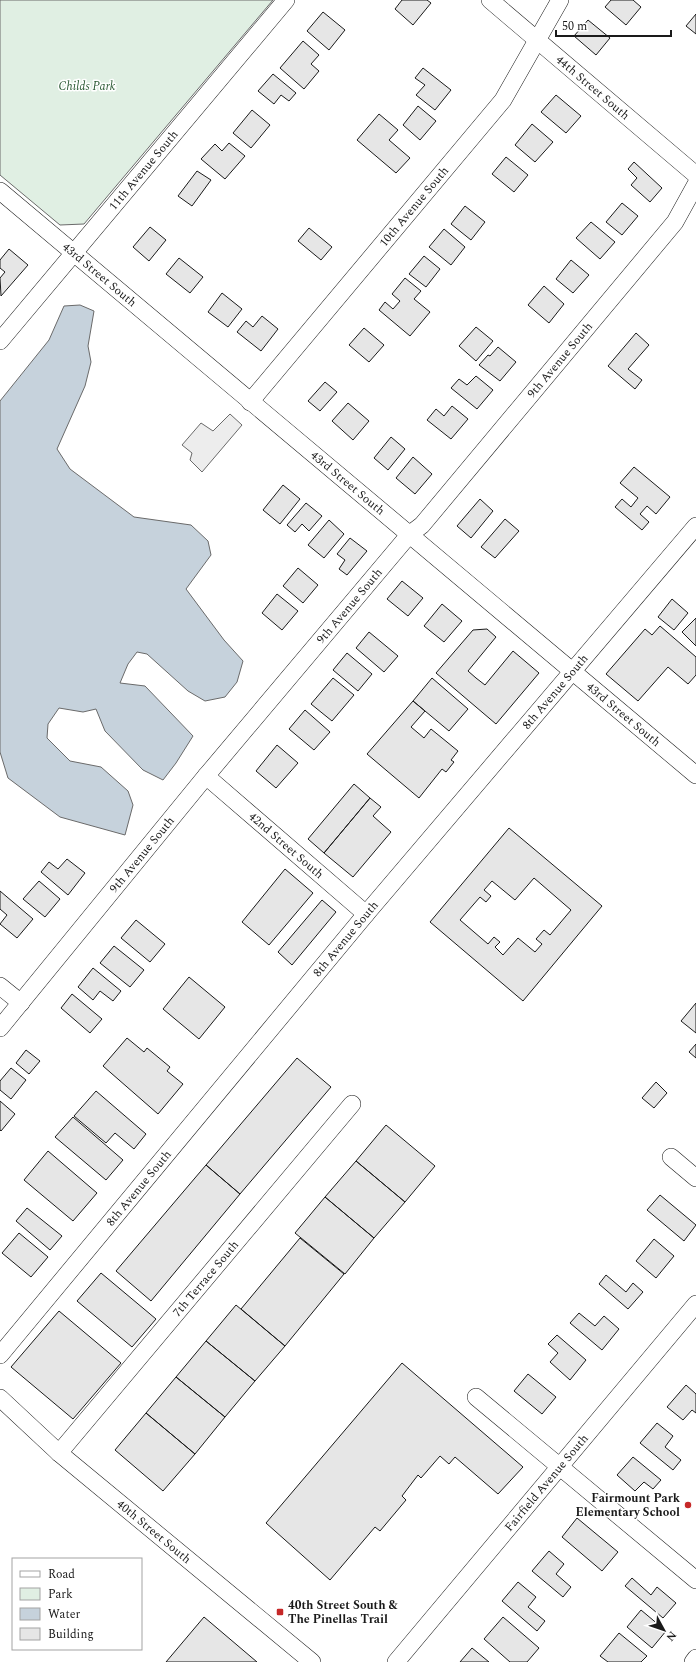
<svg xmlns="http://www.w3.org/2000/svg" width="696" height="1662" font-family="Spectral,serif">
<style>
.green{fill:#e0efe3;stroke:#6a6a6a}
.parking{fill:#ededed;stroke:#6a6a6a}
.water{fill:#c6d2dc;stroke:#6a6a6a}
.building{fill:#e6e6e6;stroke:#1a1a1a;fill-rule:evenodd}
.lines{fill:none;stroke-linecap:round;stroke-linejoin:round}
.minor-casing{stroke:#1a1a1a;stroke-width:18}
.minor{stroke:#fff;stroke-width:17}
.poi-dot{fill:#c62828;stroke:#fff;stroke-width:1.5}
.labels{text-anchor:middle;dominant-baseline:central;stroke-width:3;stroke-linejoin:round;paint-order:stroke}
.park-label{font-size:12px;font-style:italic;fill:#2b5a34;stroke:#fff}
.street-label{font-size:12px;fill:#1a1a1a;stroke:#fff}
.poi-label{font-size:12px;font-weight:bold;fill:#1a1a1a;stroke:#fff;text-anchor:end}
</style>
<rect width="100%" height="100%" fill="#fff"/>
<!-- green -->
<path class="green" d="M0 0H273L84 224 60 225 0 175Z"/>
<!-- parking -->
<path class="parking" d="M230 414 242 425 202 472 190 460 192 453 182 445 201 423 213 431Z"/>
<!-- water -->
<path class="water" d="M80 305 94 311 88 346 91 362 85 386 57 449 70 469 134 517 191 525 208 541 211 555 186 589 224 640 243 661 237 682 225 697 205 701 188 691 147 654 137 652 128 664 120 683 145 686 193 736 176 763 163 780 143 770 105 731 96 709 83 712 59 708 48 724 47 738 70 761 101 767 128 791 133 805 125 835 60 817 8 778 0 752V401L49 340 64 306Z"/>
<!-- building -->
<path class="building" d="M402 0H427L431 3 413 25 395 9Z
M611 0H633L641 7 626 25 605 7Z
M323 12 345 30 329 50 307 31Z
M696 14V34L686 26Z
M588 20 610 38 596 55 574 36Z
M303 41 319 55 311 64 319 71 304 89 280 68Z
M423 68 451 90 435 110 416 95 425 85 415 78Z
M273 74 296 93 289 101 281 95 274 104 258 91Z
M556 95 581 116 566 133 541 112Z
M418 106 436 121 420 140 403 125Z
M252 110 270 125 251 148 233 133Z
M379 114 398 130 389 140 410 158 396 173 357 140Z
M532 124 553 142 535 162 515 145Z
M229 143 245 156 225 179 201 159 215 144 222 151Z
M506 157 528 175 514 192 492 174Z
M634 162 662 188 650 202 631 185 637 178 628 169Z
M197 171 211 180 192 206 178 196Z
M622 203 638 216 622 235 606 222Z
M465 206 485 222 471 240 451 224Z
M591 222 615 242 600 259 576 238Z
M150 227 166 240 149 261 133 247Z
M309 228 332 247 321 260 298 241Z
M444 229 465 247 451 265 429 247Z
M9 249 28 265 1 296 0 278 5 272 0 268V260Z
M424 256 440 269 426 287 409 274Z
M179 258 203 277 190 293 166 274Z
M571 260 589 275 573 293 556 279Z
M405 278 421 291 414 299 430 312 410 336 379 310 385 302 393 309 400 301 392 294Z
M544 286 564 304 549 323 528 305Z
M222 293 242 309 228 327 208 312Z
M262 316 278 329 261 351 237 332 246 321 253 327Z
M476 327 493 341 476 361 459 346Z
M364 328 384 345 369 362 349 345Z
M636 333 649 345 628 369 642 380 635 389 608 366Z
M498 347 516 362 500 381 479 365 488 355 490 356Z
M476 376 493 390 477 409 451 388 459 379 467 385Z
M325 382 337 392 320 411 308 401Z
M348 403 369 421 353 440 332 421Z
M452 406 468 419 451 439 427 420 436 409 444 416Z
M391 437 405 449 388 470 374 458Z
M413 457 432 474 415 494 396 478Z
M634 467 670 497 656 514 647 506 640 514 649 522 642 530 615 507 622 499 631 507 638 498 620 483Z
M283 485 300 499 280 524 263 510Z
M480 499 493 511 471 538 457 526Z
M306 503 322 516 309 531 302 524 295 532 287 525Z
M505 519 519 531 495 558 481 547Z
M329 520 344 534 324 558 308 545Z
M350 538 367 551 347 575 339 569 345 560 337 554Z
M298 568 318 585 303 603 283 586Z
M402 581 423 598 408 616 387 599Z
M277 594 298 611 282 630 262 613Z
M672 599 688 613 674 630 658 617Z
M442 604 462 621 444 642 424 626Z
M696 618V646L682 632Z
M660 626 696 657V675L688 684 668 667 638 701 606 674 645 629 652 635Z
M487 629 496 637 468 671 476 678 485 685 513 651 539 673 496 724 436 673 473 630Z
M369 632 398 656 384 672 356 648Z
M347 653 372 674 358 691 333 670Z
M333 678 354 695 332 721 311 704Z
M432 678 468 709 449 731 413 701Z
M413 701 425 711 411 727 424 738 431 729 458 751 451 760 454 762 446 772 442 769 419 798 367 754Z
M305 710 330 732 314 750 289 729Z
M277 745 298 763 276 788 256 771Z
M354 784 370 798 324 853 308 839Z
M370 798 381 807 373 816 391 832 353 877 324 853Z
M509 828 602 906 523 1001 430 922ZM534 878 571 910 550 935 544 930 536 939 542 944 535 952 518 938 503 955 495 947 500 942 494 937 488 944 460 920 480 897 486 902 491 896 484 890 492 881 515 900Z
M67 859 85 873 68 895 41 872 49 862 58 869Z
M285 869 313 893 269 945 242 922Z
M39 881 60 899 45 917 23 899Z
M0 891 33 919 17 938 0 924 7 915 0 909Z
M322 900 336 912 292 965 278 952Z
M136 920 165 944 150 962 121 938Z
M114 946 144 970 130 987 100 963Z
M93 968 121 991 113 1001 100 991 93 1000 78 987Z
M189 977 225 1007 199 1039 163 1009Z
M72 994 102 1019 90 1033 61 1008Z
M696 1003V1033L681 1021Z
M127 1038 144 1052 147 1048 170 1067 167 1071 183 1084 158 1114 103 1066Z
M696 1044V1058L689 1052Z
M26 1050 40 1061 29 1074 16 1063Z
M297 1058 331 1087 240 1194 206 1165Z
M11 1068 26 1080 11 1099 0 1090V1081Z
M656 1082 667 1093 654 1108 642 1098Z
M96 1091 146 1134 134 1149 115 1133 106 1143 74 1116Z
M0 1101 15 1114 1 1131 0 1130Z
M73 1117 123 1160 106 1180 55 1137Z
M386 1125 435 1166 405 1202 356 1161Z
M48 1151 97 1193 73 1221 24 1180Z
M356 1161 405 1202 374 1238 325 1197Z
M206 1165 240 1194 151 1301 116 1271Z
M660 1195 696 1225 684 1241 647 1210Z
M325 1197 374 1238 345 1274 295 1233Z
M27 1208 62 1236 50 1250 16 1221Z
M19 1233 48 1257 31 1277 2 1253Z
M300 1238 344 1274 285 1346 241 1309Z
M654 1239 674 1256 656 1278 636 1261Z
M101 1273 156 1319 132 1347 77 1301Z
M606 1275 626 1292 633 1283 643 1292 628 1309 599 1284Z
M236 1305 285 1346 255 1381 206 1341Z
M59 1311 121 1363 73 1419 11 1367Z
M579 1313 595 1326 604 1316 619 1329 602 1350 570 1323Z
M557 1335 586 1360 570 1380 550 1362 558 1353 548 1344Z
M206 1341 255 1381 225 1417 176 1377Z
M402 1363 523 1467 498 1494 455 1457 449 1464 440 1456 421 1478 418 1475 402 1496 406 1500 380 1531 375 1527 330 1580 266 1523Z
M528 1374 556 1397 542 1414 514 1391Z
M176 1377 225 1417 195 1454 146 1413Z
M686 1385 696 1394V1413L692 1410 683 1420 667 1407Z
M146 1413 195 1454 163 1491 115 1450Z
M657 1423 673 1436 665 1447 681 1460 673 1470 640 1443Z
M633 1457 661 1480 653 1489 644 1482 635 1491 617 1475Z
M577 1518 618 1552 602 1571 562 1537Z
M549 1551 564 1564 556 1574 571 1587 563 1597 532 1571Z
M632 1578 651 1595 657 1587 676 1603 663 1618 625 1586Z
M518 1582 536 1597 528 1607 545 1621 537 1631 502 1601Z
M641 1610 666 1631 652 1648 627 1627Z
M204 1617 257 1662H166Z
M503 1617 539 1648 527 1662H510L484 1639Z
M619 1633 647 1656 641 1662H608L600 1656Z
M472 1648 489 1662H460Z"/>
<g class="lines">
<defs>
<g id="minor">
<path id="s1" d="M490 0 696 175"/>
<path id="s2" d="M0 191 696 775"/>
<path id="s3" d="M0 341 286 0"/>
<path id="s4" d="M250 402 503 100 560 0"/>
<path id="s5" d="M206 776 366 914"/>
<path d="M0 986 21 1003"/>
<path id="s6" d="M0 1028 206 776 409 535 422 525 675 222 696 184"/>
<path d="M671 1157 696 1178"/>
<path id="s7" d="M0 1355 366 914 696 526"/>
<path d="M476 1397 696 1580"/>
<path id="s8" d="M0 1398 59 1453 312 1662"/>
<path id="s9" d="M59 1453 352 1104"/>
<path id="s10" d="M396 1662 696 1304"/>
<path d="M693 1662 696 1658"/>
</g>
</defs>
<!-- minor casing -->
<use href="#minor" class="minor-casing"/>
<!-- minor -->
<use href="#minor" class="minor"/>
</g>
<!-- markers -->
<g class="poi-dot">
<circle cx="688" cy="1505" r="4"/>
<rect x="276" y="1608" width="8" height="8" rx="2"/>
</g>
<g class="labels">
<!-- park labels -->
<g class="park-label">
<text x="87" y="86">Childs Park</text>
</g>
<!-- street labels -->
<g class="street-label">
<text stroke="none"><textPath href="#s1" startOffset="135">44th Street South</textPath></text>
<text stroke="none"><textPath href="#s3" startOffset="223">11th Avenue South</textPath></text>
<text stroke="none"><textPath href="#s4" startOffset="255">10th Avenue South</textPath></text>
<text stroke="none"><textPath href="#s2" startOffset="130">43rd Street South</textPath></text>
<text stroke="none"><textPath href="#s6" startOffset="872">9th Avenue South</textPath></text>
<text stroke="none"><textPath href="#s2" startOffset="454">43rd Street South</textPath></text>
<text stroke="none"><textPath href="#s6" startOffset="548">9th Avenue South</textPath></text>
<text stroke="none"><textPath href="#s7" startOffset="865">8th Avenue South</textPath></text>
<text stroke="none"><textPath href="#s2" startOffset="814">43rd Street South</textPath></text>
<text stroke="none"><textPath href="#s5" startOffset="106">42nd Street South</textPath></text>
<text stroke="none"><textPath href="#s6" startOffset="224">9th Avenue South</textPath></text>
<text stroke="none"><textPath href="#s7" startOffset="541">8th Avenue South</textPath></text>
<text stroke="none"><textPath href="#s7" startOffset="217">8th Avenue South</textPath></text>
<text stroke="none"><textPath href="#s9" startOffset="228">7th Terrace South</textPath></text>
<text stroke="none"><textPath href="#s10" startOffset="234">Fairfield Avenue South</textPath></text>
<text stroke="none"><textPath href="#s8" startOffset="204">40th Street South</textPath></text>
</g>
<!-- poi labels -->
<g class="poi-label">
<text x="680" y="1498">Fairmount Park<tspan x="680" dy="14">Elementary School</tspan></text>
<text x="288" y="1605" text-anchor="start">40th Street South &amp;<tspan x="288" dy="14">The Pinellas Trail</tspan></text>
</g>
</g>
<!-- legend -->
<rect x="12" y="1558" width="130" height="92" fill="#ffffff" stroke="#a3a3a3"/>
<rect x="20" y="1571" width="20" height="6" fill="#ffffff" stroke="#a3a3a3"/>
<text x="48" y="1578" font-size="12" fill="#1a1a1a">Road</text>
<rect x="20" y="1588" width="20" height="12" fill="#e0efe3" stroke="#a3a3a3"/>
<text x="48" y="1598" font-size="12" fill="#1a1a1a">Park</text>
<rect x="20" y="1608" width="20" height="12" fill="#c6d2dc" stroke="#a3a3a3"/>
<text x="48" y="1618" font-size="12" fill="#1a1a1a">Water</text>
<rect x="20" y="1628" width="20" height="12" fill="#e6e6e6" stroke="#a3a3a3"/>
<text x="48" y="1638" font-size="12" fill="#1a1a1a">Building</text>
<!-- north arrow -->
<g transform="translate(664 1630) rotate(130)" stroke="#ffffff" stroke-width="3" paint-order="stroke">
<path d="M0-3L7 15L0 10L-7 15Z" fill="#1a1a1a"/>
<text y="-6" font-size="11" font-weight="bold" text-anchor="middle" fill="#1a1a1a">N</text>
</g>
<!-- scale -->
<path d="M556 30v6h115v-6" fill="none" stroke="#1a1a1a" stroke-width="2"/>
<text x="562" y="30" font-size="12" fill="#1a1a1a" stroke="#ffffff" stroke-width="3" paint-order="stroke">50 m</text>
</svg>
